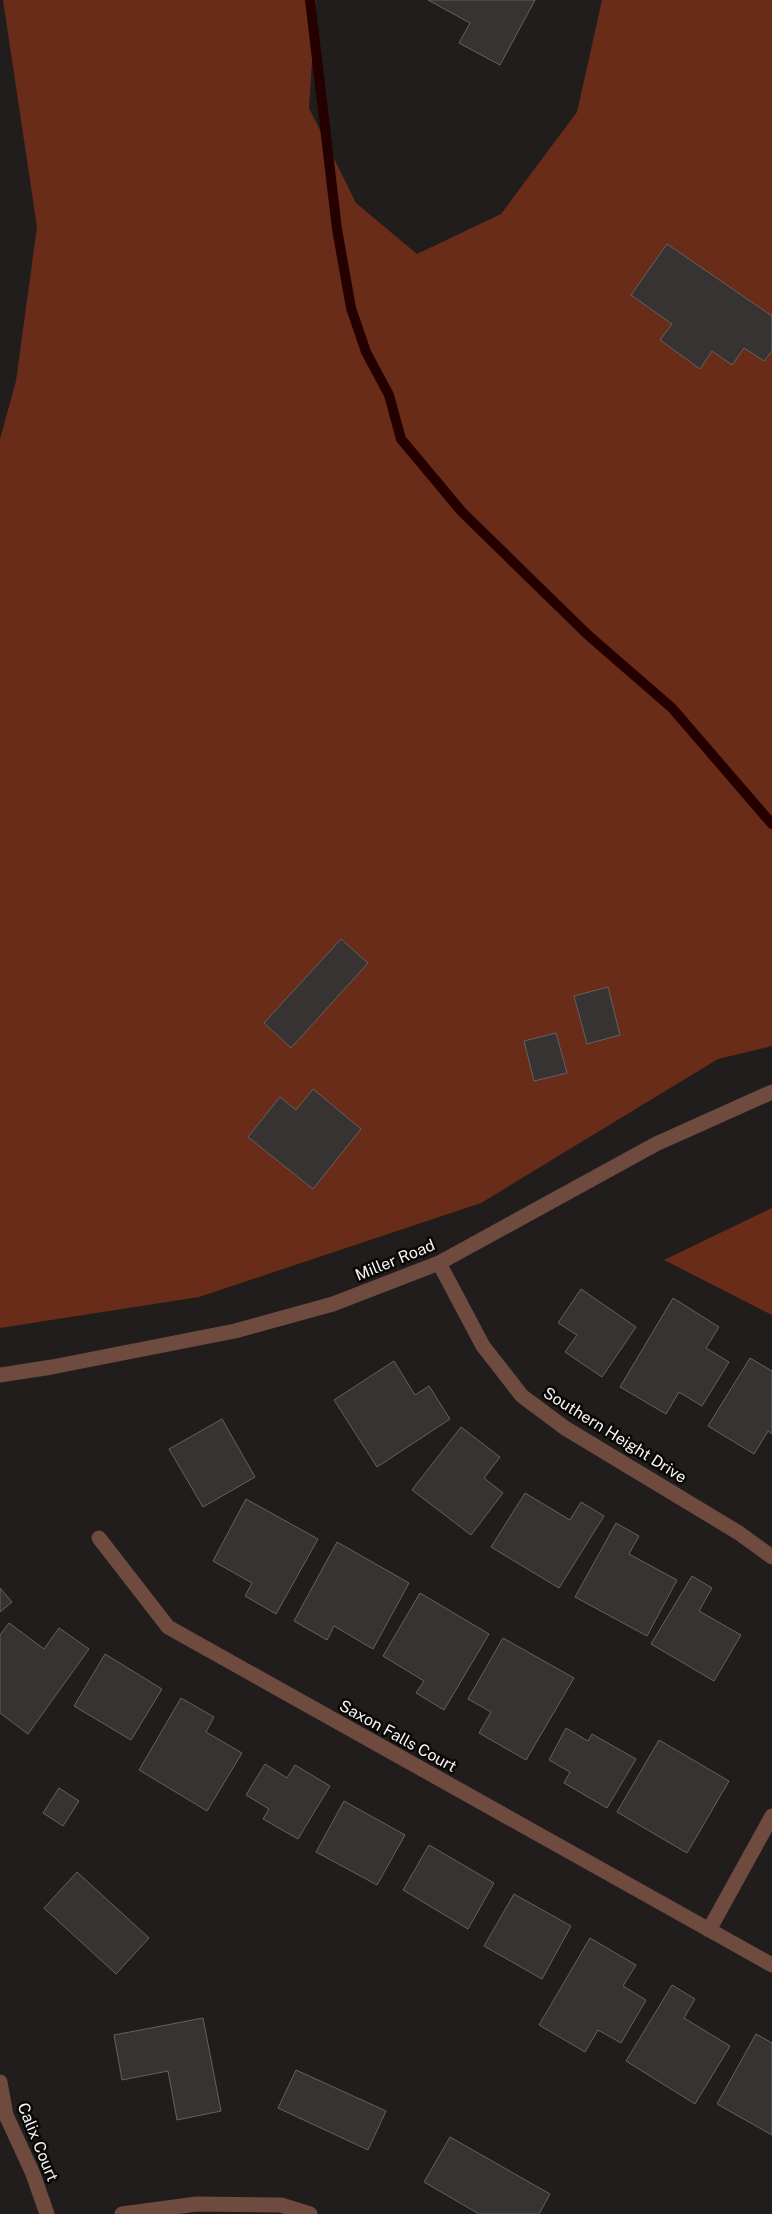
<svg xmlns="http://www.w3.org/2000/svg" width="772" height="2214" font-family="'Public Sans',sans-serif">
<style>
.green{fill:#692c18}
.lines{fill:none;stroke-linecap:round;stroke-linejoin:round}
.stream{stroke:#250000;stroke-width:10}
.building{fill:#363332;stroke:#656160}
.minor{stroke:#6e4a3f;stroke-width:15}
.labels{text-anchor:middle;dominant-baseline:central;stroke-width:5;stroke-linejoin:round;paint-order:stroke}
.street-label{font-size:16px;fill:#f6f4f3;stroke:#090807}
</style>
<rect width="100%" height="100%" fill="#201d1c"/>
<!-- green -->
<path class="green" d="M3 0H316L309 108 356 203 417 254 501 214 577 112 602 0H772V1046L718 1059 481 1203 199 1297 0 1328V439L16 381 37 227Z
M772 1208V1315L664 1260Z"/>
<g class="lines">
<!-- stream -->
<path class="stream" d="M310 0 337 229 351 308 366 352 389 395 401 439 462 512 588 635 672 708 772 824"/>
</g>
<!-- building -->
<path class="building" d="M428 0H535L500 65 459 43 470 23Z
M667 244 772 316V351L764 361 744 348 732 365 712 351 700 369 660 340 672 324 631 295Z
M341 939 368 963 291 1048 264 1023Z
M608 987 620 1035 587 1044 574 996Z
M556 1033 567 1073 534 1081 524 1041Z
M313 1089 361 1129 313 1189 248 1137 280 1097 296 1110Z
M581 1289 636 1327 602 1377 565 1352 577 1335 558 1323Z
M673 1298 719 1327 706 1348 729 1362 702 1406 679 1392 666 1414 620 1387Z
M750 1358 772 1371V1434L768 1431 754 1454 708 1426Z
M394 1361 415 1395 429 1386 450 1419 377 1467 334 1400Z
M222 1419 255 1477 203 1507 169 1449Z
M461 1427 500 1457 484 1478 503 1493 471 1535 412 1490Z
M525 1493 570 1520 581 1502 604 1516 559 1588 491 1547Z
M246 1499 318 1539 276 1614 245 1596 252 1583 213 1561Z
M616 1523 639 1536 629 1554 677 1580 647 1636 575 1597Z
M337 1542 409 1583 373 1649 334 1626 327 1640 294 1621Z
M692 1576 712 1588 699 1611 741 1635 714 1681 651 1644Z
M0 1588 12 1602 0 1612Z
M420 1593 489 1634 444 1710 416 1693 424 1681 383 1656Z
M9 1623 44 1649 59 1628 89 1649 28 1734 0 1713V1635Z
M503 1638 574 1678 526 1760 479 1733 491 1712 468 1699Z
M105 1654 162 1689 131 1740 74 1706Z
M181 1698 214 1717 206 1732 242 1753 207 1811 139 1770Z
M566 1728 588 1741 592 1734 636 1759 607 1808 564 1783 570 1772 549 1760Z
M659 1740 729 1781 687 1853 617 1812Z
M265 1764 287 1778 295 1765 330 1786 298 1839 263 1819 269 1809 246 1795Z
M59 1788 79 1801 63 1826 43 1813Z
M344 1801 405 1835 377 1885 316 1852Z
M429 1845 494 1883 468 1929 403 1890Z
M77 1872 149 1938 116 1974 44 1908Z
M514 1894 571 1926 542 1979 484 1946Z
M590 1938 636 1965 623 1986 646 2000 621 2043 598 2030 585 2052 539 2025Z
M672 1985 695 1999 684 2018 730 2046 695 2104 626 2061Z
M203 2018 221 2111 177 2120 168 2071 122 2080 114 2035Z
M756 2034 772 2043V2135L717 2104Z
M296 2070 386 2111 368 2150 278 2108Z
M450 2137 550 2194 539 2214H479L424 2182Z"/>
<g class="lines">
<!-- minor -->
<path class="minor" d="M439 1263 483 1346 522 1396 565 1428 739 1533 772 1557
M0 1375 52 1367 235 1331 333 1304 439 1263 656 1144 772 1092
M99 1538 168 1627 772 1965
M709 1930 772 1816
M0 2082 6 2115 33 2174 47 2214
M122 2214 197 2204 281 2205 310 2214"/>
</g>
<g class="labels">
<!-- street labels -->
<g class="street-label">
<text transform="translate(395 1260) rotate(-22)">Miller Road</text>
<text transform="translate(615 1435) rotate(32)">Southern Height Drive</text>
<text transform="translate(398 1736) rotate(29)">Saxon Falls Court</text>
<text transform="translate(38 2142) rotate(68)">Calix Court</text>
</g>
</g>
</svg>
